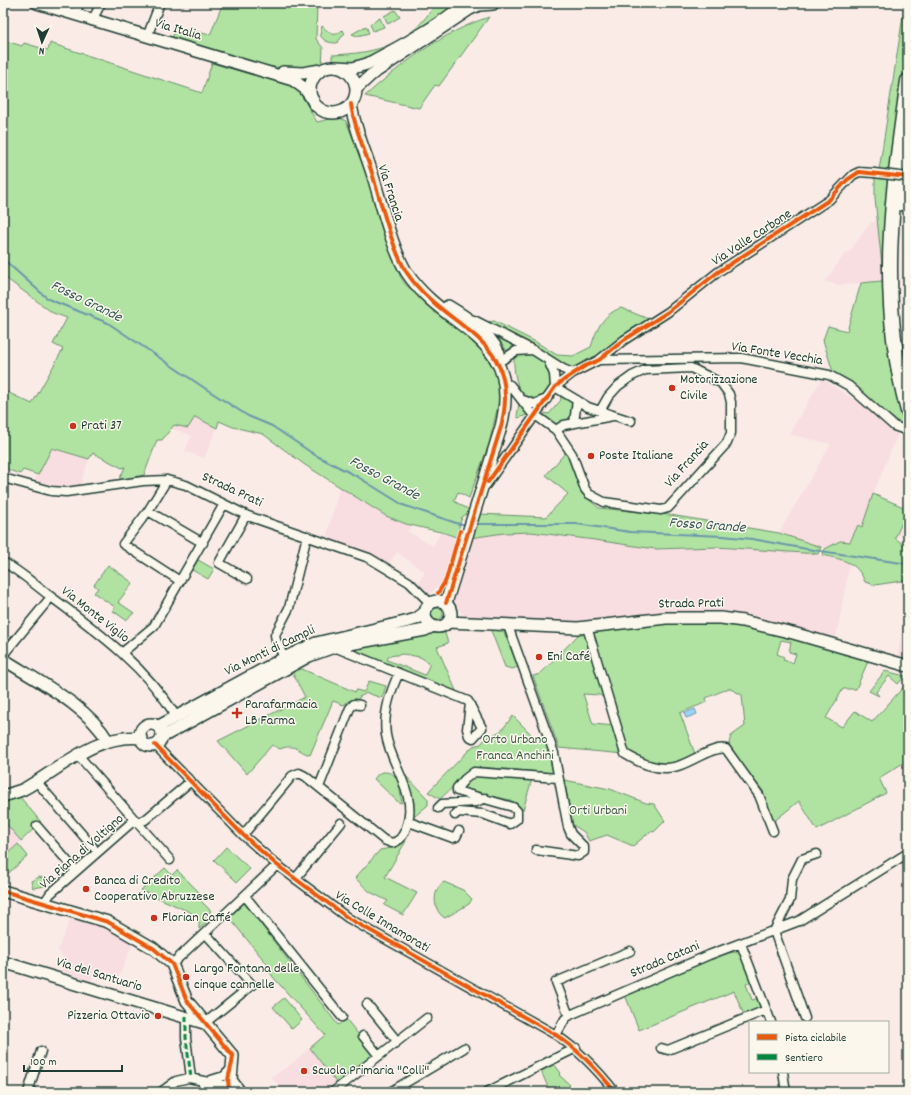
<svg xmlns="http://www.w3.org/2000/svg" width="911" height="1095" font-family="Dekko,sans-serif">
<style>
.built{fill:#f8dde1}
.green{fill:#b0e2a2;stroke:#68906b;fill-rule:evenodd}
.water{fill:#9cd3fb;stroke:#6a97ab}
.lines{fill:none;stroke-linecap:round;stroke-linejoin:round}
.stream{stroke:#6a97ab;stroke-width:2}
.street-casing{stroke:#1f3d34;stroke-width:11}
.secondary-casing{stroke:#1f3d34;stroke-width:14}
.highway-casing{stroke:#1f3d34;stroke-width:17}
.street{stroke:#fbf7ec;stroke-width:8}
.secondary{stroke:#fbf7ec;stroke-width:11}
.highway{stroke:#fbf7ec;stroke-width:14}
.street-bridge-casing{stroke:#1f3d34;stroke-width:11;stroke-linecap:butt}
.street-bridge{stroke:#fbf7ec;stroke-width:8}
.quiet{stroke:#00873e;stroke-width:3;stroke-dasharray:6 3;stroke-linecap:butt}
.cycleway-casing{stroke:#fbf7ec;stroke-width:6}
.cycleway{stroke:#e8590c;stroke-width:4}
.poi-dot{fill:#c8321e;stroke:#fbf7ec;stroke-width:1.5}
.labels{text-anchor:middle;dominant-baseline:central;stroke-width:3;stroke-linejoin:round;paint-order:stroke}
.street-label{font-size:14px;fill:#1f3d34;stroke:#fbf7ec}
.poi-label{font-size:14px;fill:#1f3d34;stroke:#fbf7ec;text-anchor:start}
.park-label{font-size:14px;fill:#3c5e4a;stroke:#fbf7ec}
.water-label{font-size:15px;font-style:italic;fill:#385b5c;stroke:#fbf7ec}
</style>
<rect width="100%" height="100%" fill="#faebe7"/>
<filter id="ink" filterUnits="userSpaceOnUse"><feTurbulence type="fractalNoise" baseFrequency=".025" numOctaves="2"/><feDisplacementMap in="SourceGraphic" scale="8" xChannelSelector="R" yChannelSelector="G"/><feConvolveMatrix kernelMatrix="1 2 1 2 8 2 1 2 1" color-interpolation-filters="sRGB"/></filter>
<g filter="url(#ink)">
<!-- built -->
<path class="built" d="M871 222H878L883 275 882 281 837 285 825 281 846 253 850 251Z
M822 379 861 404 898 433 873 494 862 527 858 526 849 542 840 541 826 549 779 533 831 444 789 434Z
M195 417 217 428 204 458 185 451 192 436 171 428 174 425Z
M52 448 89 459 82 478 81 487 57 486 35 480Z
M340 486 358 499 386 516 411 526 408 532 433 546 441 532 456 537 443 580 427 597 417 586 425 572 397 552 388 565 371 555 326 539Z
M904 520 908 521V541L897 535Z
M531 532 595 540 655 549 717 547 785 550 818 554 850 562 835 642 739 617 583 624 468 619 451 601 470 538 504 533Z
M908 601V660L897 657Z
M3 820 21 841 3 858Z
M71 917 103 928 133 943 118 978 96 969 91 981 61 971 64 962 61 961 63 956 58 950Z
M310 1048 338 1085 330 1092H284L271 1077 289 1066Z"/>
<!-- green -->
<path class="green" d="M223 3H317L316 39 323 48 322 66 297 70 268 66 172 38 177 27 210 35Z
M436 3H459L387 50 356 63 335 64 332 61V55C378 53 410 45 436 3Z
M905 3H908V55L890 171 879 170Z
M395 10 400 17 388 24 384 16Z
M489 17 439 86 435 85 419 108 365 96C401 64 443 32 489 17Z
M380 18 384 27 373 31 370 24Z
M322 26C329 32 334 39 342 30L345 33 337 43C330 43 324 42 320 35Z
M366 26 369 33 357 36 352 34Z
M3 40 22 46 24 43 48 50 50 43 202 93 212 63 297 88 317 122 338 117 346 121 356 145 400 276 406 285 479 346 495 370 500 397 489 444 469 498 458 492 454 501 471 511 462 517 456 537 445 533 406 524 386 516 305 465 263 434 233 427 219 421 217 428 195 417 188 428 174 425 162 440H157L144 475 119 480 125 467 122 468 93 453 89 459 52 448 38 475 23 470 20 474 3 468V399L7 392 32 404 63 349 53 344 67 318 53 313 3 276Z
M875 177 889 179 885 211V234L902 408 908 428C881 412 860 389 833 372L823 340 828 326 847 331 861 283 882 281 883 275 875 199Z
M621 308 651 320 573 373 486 322 494 321 536 342 557 355 573 356 591 347C596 330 603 314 621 308Z
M496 335 519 345 507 351Z
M530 353 545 360 551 375 550 390 547 394 536 401C531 399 526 398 522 393 516 387 511 360 516 354Z
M560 394 573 404 572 412 567 421 555 424 544 415 545 413 549 414 561 400Z
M519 403 530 414 518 418 517 416Z
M566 452 582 494 599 508 670 515 779 533 821 547 818 554 717 547 655 549 595 540 531 532 504 533 470 538 479 514 546 517 568 494 546 475Z
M873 494 908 509 895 538 908 548V580L875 585 865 582C857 561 842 560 823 555L825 549 840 541 850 542 858 525 862 527Z
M198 560 214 569 208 579 192 570Z
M108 565 133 583 118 602 134 613 126 620 113 611 115 607 94 593 98 588 94 585Z
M431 614a6 6 0 1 1 12 0a6 6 0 1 1-12 0Z
M665 623H704L753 627 869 659 856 689H843L826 718 842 727 855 711 872 722 908 682V760L879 778 886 793 817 830 799 801 773 822 763 791 731 750 729 743 731 736 745 726 742 695 729 688 706 698 707 702 680 713 695 754 667 766 651 763 629 754 625 748 612 706 600 695 583 694 593 724 615 726 624 754 559 748 533 676 540 674 582 631ZM781 640 791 642 789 652 796 654 793 663 783 660 784 657 777 654Z
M443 627 448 643 437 647 457 693 344 650 441 630ZM403 654 420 657 430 663 425 675 387 660 389 656Z
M490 628 503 629 518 667 512 669 505 667Z
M302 669 355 692 356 690 364 692 369 681 386 686 382 698 367 693 359 697 357 702 348 701 344 705 333 701 310 755C297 751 296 743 280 749L272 745 247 774 218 741 305 697 292 672Z
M885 671 905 676 898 684 889 676 876 692 879 696 869 691Z
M513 716 537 740 546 737 553 773 479 767 468 773 440 799 428 792 473 746 481 744 486 738 501 731Z
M382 772C401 771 399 788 402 803L398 802 374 779 378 774Z
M476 774 532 779 523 810 517 804 510 800 459 789Z
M406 776 428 799V805L415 816H409L404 779Z
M564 780 610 789 646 803 654 804 665 821 654 832 651 831 633 846 607 835 589 841 584 832 573 825Z
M20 797 41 822 21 841 3 820V802Z
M406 841 385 877 417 893 403 915 384 905 388 901 370 892 355 878 380 850 397 847Z
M18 844 28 856 3 878V858Z
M226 847 250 869 237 882 214 860Z
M165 868 172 875 177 870 199 892 196 896 211 911 203 920 206 923 199 929V922L194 914 141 890Z
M39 877 46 879 47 882 45 886 33 888 31 881Z
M444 882 463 890 472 899 469 904 445 918C432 911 432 889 444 882Z
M242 900 338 1025 346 1019 375 1055 338 1085 310 1048 325 1035 273 977 269 971 271 969 227 915Z
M736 952 741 956 752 981 746 984 752 1000 759 998 763 1008 744 1015 734 991 639 1030 625 995 726 953Z
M284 998 302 1020 292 1029 273 1007Z
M554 1064 561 1073 559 1075 570 1085 563 1092H550L541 1071Z"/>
<!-- water -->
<path class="water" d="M695 709 697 714 686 718 684 713Z"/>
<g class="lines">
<!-- stream -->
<path class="stream" d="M3 259 48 299 108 323 206 389 248 416 272 426 315 455 358 477 403 505 459 524H468
M474 524H577L630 532 723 536 752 539 807 549 908 564"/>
<defs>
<path id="street" d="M74 15 80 3
M92 21 101 3
M147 37 160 3
M474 320 533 350 563 369 573 373
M502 360 516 351 532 350
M548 360 554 374 555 387
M599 360 741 358 829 375 849 386 894 426 908 431
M510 385 531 412 556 430 572 454 585 489 589 494 604 502 661 510 668 508 727 443 731 433V402L729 394 721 383 691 368 645 370 632 376 618 386 608 397 600 411
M555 387 588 407 631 421
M523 400 534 404 547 399
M574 423 577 400
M556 430 564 425 613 416
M3 478 51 491 66 492 143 481 167 480 186 485 248 516 369 558 409 582 430 603
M167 480 148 511 123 544 180 581
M486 485 555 387 573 373 599 360 624 340 668 312 718 272 829 200 853 175 859 172 874 173
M148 511 203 543
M246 515 219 563 247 579
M3 562C20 571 35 585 50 596 97 631 145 666 176 716
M508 626 554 753 568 827 571 834 584 847V852L578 856 536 850
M587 627 625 754C640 763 657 771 674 767 688 765 713 745 726 749L759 795 773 831
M334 647 468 701 481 726 482 728 473 738 469 736 467 729 470 704
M123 652 154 626 224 504
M3 655 51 597
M284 658 276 640 275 635 289 608 307 536
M155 745 243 835 277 865 348 918 556 1035C580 1051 597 1069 615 1092
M78 755 170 860
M36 781 93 847
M319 787 350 708 354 704 360 705
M438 808 442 804 476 802 485 798
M455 815 458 812 483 814 510 824 517 819V811L513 807 457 791V788L465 779 474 772 558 778
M409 822 453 838 456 837 459 831
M37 826 76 871
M243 835 292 776 299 773 305 776 384 840 392 843C400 841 403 836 406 828 419 795 391 766 386 735 383 714 390 692 399 673
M295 879 341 823
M245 896 342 1017
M44 903 50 894 131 823 145 820 191 781
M741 944 771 1022
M172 964 277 865
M367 1004 397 1041
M186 1016V1038L191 1078
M569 1016 556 982 630 951
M805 1018 774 931 790 900 792 879 802 859 817 854
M205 1023 252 985 206 934
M556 1035 565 1019 570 1015 709 955 799 921 908 853
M363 1036 379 1056
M661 1048 668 1050 766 1010
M783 1072 786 1092
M211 1080 224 1076 231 1069
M203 1085 224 1092 232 1089 233 1085
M28 1092 41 1051
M161 1092 176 1081 189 1078 228 1086
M333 1092 427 1018
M390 1092 464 1048
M487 1092 576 1048"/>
<path id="secondary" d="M37 3 293 80 304 88 313 100
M336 67 353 68 367 64C388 53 451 20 463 3
M310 90a23 23 0 1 1 46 0a23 23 0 1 1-46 0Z
M283 72 303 73 321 70
M356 89 371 75 470 9 479 5 493 4
M351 104C354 127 365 151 372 173 381 202 392 249 407 273 446 332 524 335 501 427L446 603
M448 306C468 318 488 331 499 353
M425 614a13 13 0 1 1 26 0a13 13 0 1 1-26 0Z
M448 622 578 628 666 618H721L743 621 793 633 908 666
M3 659C37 681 87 705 108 741
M140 735a11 11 0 1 1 22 0a11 11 0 1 1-22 0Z
M159 726 284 658 316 643 409 621 416 619 424 613
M162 737 309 656 334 647 425 630 433 626
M3 796C10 794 17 792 24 789 60 769 96 733 141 738
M3 891 108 922 153 948 172 964 187 1001 233 1056 231 1080 240 1092
M3 962 204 1023"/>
<path id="highway" d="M908 81C892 194 877 298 908 411
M901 203 908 149"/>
</defs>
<!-- street casing -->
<use href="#street" class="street-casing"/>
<!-- secondary casing -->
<use href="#secondary" class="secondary-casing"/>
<!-- highway casing -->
<use href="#highway" class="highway-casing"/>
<!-- street -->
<use href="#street" class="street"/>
<!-- secondary -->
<use href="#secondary" class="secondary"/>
<!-- highway -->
<use href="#highway" class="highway"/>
<defs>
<path id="street-bridge" d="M874 173 908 177"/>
</defs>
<!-- street-bridge casing -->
<use href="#street-bridge" class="street-bridge-casing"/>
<!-- street-bridge -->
<use href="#street-bridge" class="street-bridge"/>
<!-- quiet -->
<path class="quiet" d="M186 1016V1038L191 1078"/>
<defs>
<path id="cycleway" d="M351 104C354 127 365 151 372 173 381 202 392 249 407 273 446 332 524 335 501 427L446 603
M488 482 555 387 564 380 585 366 599 360 624 340 668 312 718 272 829 200 847 180 859 172 908 177
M438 593 446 580 460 531
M155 745 243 835 277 865 348 918 556 1035C580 1051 597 1069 615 1092
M3 891 108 922 153 948 172 964 187 1001 233 1056C232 1071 225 1077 230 1092"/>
</defs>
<!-- cycleway casing -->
<use href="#cycleway" class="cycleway-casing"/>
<!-- cycleway -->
<use href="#cycleway" class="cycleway"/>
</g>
</g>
<!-- markers -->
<g class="poi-dot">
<circle cx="672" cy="388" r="4"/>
<circle cx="73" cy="426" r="4"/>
<circle cx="591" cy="456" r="4"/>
<circle cx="539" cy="657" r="4"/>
<path d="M235 707h4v4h4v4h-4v4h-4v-4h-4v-4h4z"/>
<circle cx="86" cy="889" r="4"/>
<circle cx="154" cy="918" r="4"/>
<circle cx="186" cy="977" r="4"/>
<circle cx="158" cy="1016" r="4"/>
<circle cx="304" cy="1071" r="4"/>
</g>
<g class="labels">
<!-- street labels -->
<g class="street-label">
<text transform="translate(178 30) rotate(16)">Via Italia</text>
<text transform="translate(390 193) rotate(72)">Via Francia</text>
<text transform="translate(752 238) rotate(-33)">Via Valle Carbone</text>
<text transform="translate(777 354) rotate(9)">Via Fonte Vecchia</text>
<text transform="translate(687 464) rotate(-48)">Via Francia</text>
<text transform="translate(232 490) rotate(25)">Strada Prati</text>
<text transform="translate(691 604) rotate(-1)">Strada Prati</text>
<text transform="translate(95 615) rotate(38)">Via Monte Viglio</text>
<text transform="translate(270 651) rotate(-26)">Via Monti di Campli</text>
<text transform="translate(82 852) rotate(-41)">Via Piana di Voltigno</text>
<text transform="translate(382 922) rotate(31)">Via Colle Innamorati</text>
<text transform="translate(665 960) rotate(-23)">Strada Catani</text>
<text transform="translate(99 975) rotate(17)">Via del Santuario</text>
</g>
<!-- poi labels -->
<g class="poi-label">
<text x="680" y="380">Motorizzazione<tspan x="680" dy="16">Civile</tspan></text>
<text x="81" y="426">Prati 37</text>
<text x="599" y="456">Poste Italiane</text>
<text x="547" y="657">Eni Café</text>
<text x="245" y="705">Parafarmacia<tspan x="245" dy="16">LB Farma</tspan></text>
<text x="94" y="881">Banca di Credito<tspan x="94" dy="16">Cooperativo Abruzzese</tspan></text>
<text x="162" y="918">Florian Caffé</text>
<text x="194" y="969">Largo Fontana delle<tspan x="194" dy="16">cinque cannelle</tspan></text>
<text x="150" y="1016" text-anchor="end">Pizzeria Ottavio</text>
<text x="312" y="1071">Scuola Primaria "Colli"</text>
</g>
<!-- park labels -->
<g class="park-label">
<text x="515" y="740">Orto Urbano<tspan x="515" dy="16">Franca Anchini</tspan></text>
<text x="598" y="811">Orti Urbani</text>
</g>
<!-- water labels -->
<g class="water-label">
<text transform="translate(86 302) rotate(26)">Fosso Grande</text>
<text transform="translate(384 479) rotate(28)">Fosso Grande</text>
<text transform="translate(707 526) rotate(4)">Fosso Grande</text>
</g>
</g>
<!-- margin -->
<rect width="911" height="1095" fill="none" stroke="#fbf7ec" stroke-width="16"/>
<rect x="8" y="8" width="895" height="1079" fill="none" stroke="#1f3d34" stroke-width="1.5" filter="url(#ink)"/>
<!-- legend -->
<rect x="749" y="1021" width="140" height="52" fill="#fbf7ec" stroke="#a3ada2"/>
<rect x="757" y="1034" width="20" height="6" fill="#e8590c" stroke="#a3ada2"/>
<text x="785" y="1041" font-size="12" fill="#1f3d34">Pista ciclabile</text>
<rect x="757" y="1054" width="20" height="6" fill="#00873e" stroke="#a3ada2"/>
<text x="785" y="1061" font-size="12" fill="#1f3d34">Sentiero</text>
<!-- north arrow -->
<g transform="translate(42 42) rotate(183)" stroke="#fbf7ec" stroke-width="3" paint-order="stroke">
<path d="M0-3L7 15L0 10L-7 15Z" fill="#1f3d34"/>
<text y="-6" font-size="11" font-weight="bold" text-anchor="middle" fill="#1f3d34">N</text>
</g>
<!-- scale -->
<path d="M24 1065v6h98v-6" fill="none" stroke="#1f3d34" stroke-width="2"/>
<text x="30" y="1065" font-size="12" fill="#1f3d34" stroke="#fbf7ec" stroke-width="3" paint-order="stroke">100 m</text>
</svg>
